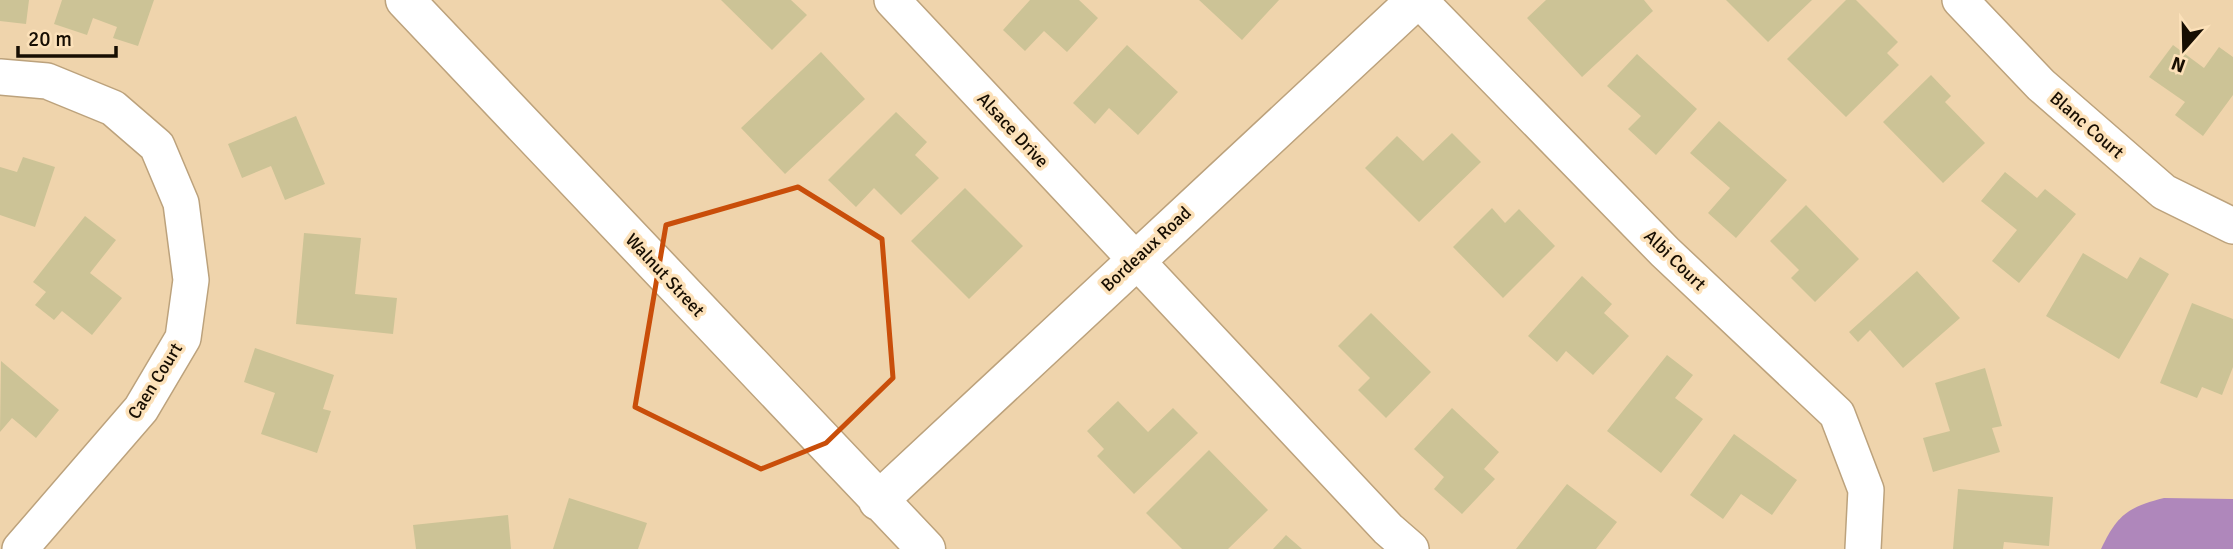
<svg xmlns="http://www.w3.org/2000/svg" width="2233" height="549" font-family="Signika,sans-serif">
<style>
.water{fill:#af87bb}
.building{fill:#ccc396}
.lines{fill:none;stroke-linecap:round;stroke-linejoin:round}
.street-casing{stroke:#bca27c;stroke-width:38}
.secondary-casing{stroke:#bca27c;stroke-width:41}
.street{stroke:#fff;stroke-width:35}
.secondary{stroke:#fff;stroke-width:38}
.marked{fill:none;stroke:#c94e0a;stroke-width:5;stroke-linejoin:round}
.labels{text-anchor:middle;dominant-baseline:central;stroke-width:7;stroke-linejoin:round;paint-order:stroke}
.street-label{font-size:18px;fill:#170e02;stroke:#fce1b9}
</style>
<rect width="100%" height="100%" fill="#efd4ac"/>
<!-- water -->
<path class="water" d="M2164 498 2233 499V549H2101C2117 515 2128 507 2164 498Z"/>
<!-- building -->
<path class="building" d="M0 0H29L26 24 0 21Z
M62 0H154L138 46 113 38 117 27 93 18 87 35 54 24Z
M721 0H791L807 15 772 50Z
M1030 0H1079L1098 18 1067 52 1044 31 1025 51 1003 30Z
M1199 0H1279L1242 40Z
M1546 0H1644L1653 11 1582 77 1527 18Z
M1726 0H1812L1768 42Z
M1846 0H1856L1898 42 1887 53 1899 65 1846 117 1787 59Z
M1127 45 1178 92 1138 135 1109 108 1095 124 1073 103Z
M2173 45 2204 68 2219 47 2233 57V95L2203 136 2175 115 2185 102 2149 77Z
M821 52 865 99 785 174 741 128Z
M1637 54 1697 109 1656 155 1628 129 1641 116 1607 86Z
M1931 75 1951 96 1945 102 1985 143 1943 183 1883 122Z
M896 112 927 142 915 155 939 178 901 215 874 188 856 207 828 180Z
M296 116 325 184 285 200 271 166 242 178 228 144Z
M1719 121 1787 180 1736 238 1708 213 1730 188 1690 153Z
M1452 133 1481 162 1419 222 1365 168 1397 136 1423 161Z
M23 157 55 167 35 227 0 215V167L17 172Z
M2005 172 2037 198 2045 189 2076 214 2019 283 1992 261 2017 230 1981 201Z
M965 188 1023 246 969 299 911 241Z
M1806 205 1859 259 1815 302 1791 278 1799 270 1770 241Z
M1492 208 1505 223 1519 209 1555 246 1503 298 1453 247Z
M85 216 116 240 90 273 122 298 92 335 62 311 54 320 35 305 46 292 33 282Z
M304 233 361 238 355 294 397 298 393 334 296 324Z
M2083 253 2127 279 2140 257 2169 274 2119 359 2046 316Z
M1917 271 1960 318 1903 368 1870 330 1858 342 1849 332Z
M1582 276 1612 304 1604 313 1629 336 1593 375 1566 351 1557 362 1528 336Z
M2192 303 2233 319V367L2222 395 2202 387 2197 398 2160 383Z
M1371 313 1431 372 1386 418 1358 390 1370 378 1338 346Z
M255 348 334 375 323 409 331 411 317 453 261 434 275 393 244 382Z
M1667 355 1693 375 1675 398 1703 419 1661 473 1607 431Z
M1 361 59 410 36 438 12 418 0 432Z
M1985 368 2002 426 1992 428 2000 452 1933 472 1923 438 1950 431 1935 383Z
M1118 401 1148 432 1173 408 1198 433 1134 494 1097 456 1104 449 1087 431Z
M1452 408 1499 452 1484 469 1495 479 1462 514 1434 489 1444 477 1414 449Z
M1734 434 1797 480 1772 515 1741 494 1723 519 1690 495Z
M1209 450 1268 510 1228 549H1182L1146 513Z
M1567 484 1617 522 1596 549H1516Z
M1958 489 2053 497 2049 546 2004 542 2003 549H1953Z
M569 498 647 523 638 549H553Z
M508 515 511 549H416L413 525Z
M1286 535 1302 549H1273Z"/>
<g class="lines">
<defs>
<path id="street" d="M892 0 1388 529 1411 549
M1419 0 1665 252 1837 414 1866 490 1863 549
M1960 0 2041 85 2164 192 2233 226
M0 77 47 81 113 108 157 146 181 203 191 280 183 338 141 409 20 549"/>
<path id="secondary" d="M405 0 926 549
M878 501 1416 0"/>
</defs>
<!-- street casing -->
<use href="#street" class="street-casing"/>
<!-- secondary casing -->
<use href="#secondary" class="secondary-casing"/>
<!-- street -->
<use href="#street" class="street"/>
<!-- secondary -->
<use href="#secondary" class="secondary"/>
</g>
<!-- marked area -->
<path class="marked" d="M798 187 882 239 893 378 826 443 761 469 635 407 666 225Z"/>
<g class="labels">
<!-- street labels -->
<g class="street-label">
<text transform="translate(2087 125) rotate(41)">Blanc Court</text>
<text transform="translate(1013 130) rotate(47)">Alsace Drive</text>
<text transform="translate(1146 249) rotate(-43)">Bordeaux Road</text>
<text transform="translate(1675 260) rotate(44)">Albi Court</text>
<text transform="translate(665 275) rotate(47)">Walnut Street</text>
<text transform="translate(155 381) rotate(-58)">Caen Court</text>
</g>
</g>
<!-- north arrow -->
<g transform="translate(2184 49) rotate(200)" stroke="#fce1b9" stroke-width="5" paint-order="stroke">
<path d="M0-5L12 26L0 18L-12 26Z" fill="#170e02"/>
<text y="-10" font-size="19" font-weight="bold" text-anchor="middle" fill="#170e02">N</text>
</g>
<!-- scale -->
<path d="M18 46v10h98v-10" fill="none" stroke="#170e02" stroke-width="3.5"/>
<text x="28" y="46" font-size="21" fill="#170e02" stroke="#fce1b9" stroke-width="5" paint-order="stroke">20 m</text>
</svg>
